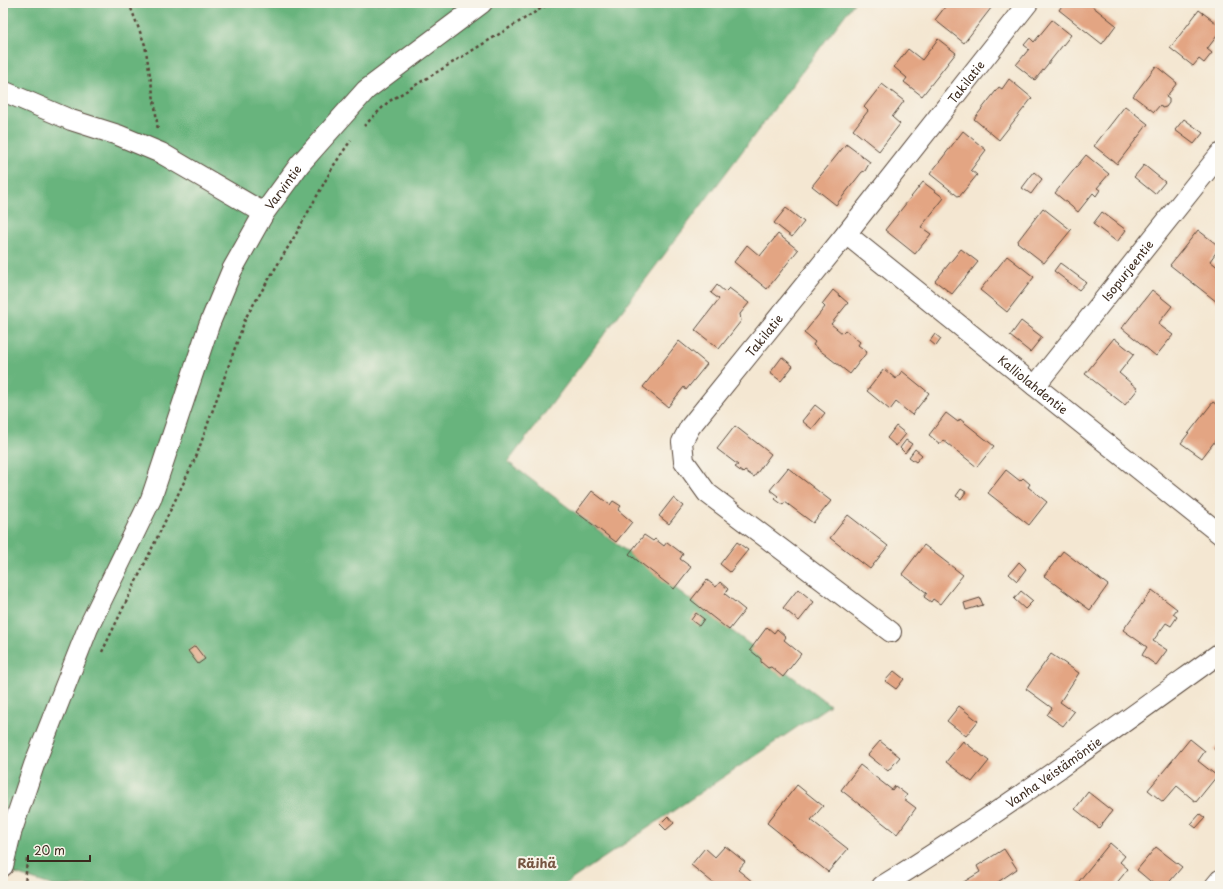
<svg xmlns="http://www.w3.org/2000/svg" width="1223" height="889" font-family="'Playpen Sans',sans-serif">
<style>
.forest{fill:#68b47d;stroke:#526f4e}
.building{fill:#e3a583}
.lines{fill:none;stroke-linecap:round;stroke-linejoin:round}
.street-casing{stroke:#574639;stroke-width:22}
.path{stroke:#574639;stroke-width:2.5;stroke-dasharray:3 3;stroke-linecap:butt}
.street{stroke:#fff;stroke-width:20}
.labels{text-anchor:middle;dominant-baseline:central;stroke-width:4;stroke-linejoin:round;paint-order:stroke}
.street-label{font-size:12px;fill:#3b2a1e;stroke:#f7f3e8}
.neighbourhood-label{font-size:13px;font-weight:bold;fill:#765541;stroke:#f7f3e8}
</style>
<rect width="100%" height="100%" fill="#f7f3e8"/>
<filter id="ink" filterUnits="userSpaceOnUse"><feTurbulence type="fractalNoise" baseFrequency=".025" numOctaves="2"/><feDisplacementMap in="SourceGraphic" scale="8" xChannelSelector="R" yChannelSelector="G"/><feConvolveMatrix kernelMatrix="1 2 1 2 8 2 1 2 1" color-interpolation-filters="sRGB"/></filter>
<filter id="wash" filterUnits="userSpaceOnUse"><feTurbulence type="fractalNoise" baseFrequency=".012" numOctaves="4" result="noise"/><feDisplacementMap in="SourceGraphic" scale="16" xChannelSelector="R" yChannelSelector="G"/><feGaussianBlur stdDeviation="0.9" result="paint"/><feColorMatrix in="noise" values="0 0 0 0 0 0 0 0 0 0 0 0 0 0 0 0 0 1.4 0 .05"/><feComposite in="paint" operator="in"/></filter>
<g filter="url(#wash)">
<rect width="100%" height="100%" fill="#f4e7d2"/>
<!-- forest -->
<path class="forest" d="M3 3H854L508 462 830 705 562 886H54L3 870Z"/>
<g id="blocks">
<!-- building -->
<path class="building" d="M948 3H995L964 43 935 20Z
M1064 3H1094L1092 6 1116 25 1102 44 1059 10Z
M1199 10 1220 26V32L1207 49 1212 53 1204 63 1199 59 1193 66 1170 48Z
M1052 20 1071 35 1035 80 1016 65 1029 49 1024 45 1030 38 1034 42Z
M938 39 956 53 922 96 904 82 907 78 894 67 908 49 922 60Z
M1156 66 1177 83 1166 97 1169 99V103L1166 107 1162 108 1160 105 1154 112 1133 96Z
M1009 79 1032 98 999 140 974 119 999 87 1002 89Z
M882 84 904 101 892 117 900 124 879 151 853 130 868 111 864 107Z
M1125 106 1148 124 1117 164 1094 146Z
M1184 119 1203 133 1194 144 1175 130Z
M963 131 986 150 971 170 977 175 959 197 930 174Z
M846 144 870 162 865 171 862 172 836 205 812 186Z
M1086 155 1109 174 1097 188 1100 190 1096 196 1093 193 1078 212 1055 193Z
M1144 165 1165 182 1155 194 1134 177Z
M1034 172 1042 179 1031 194 1022 188Z
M923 182 944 198 921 227 931 234 915 254 885 230Z
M786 208 804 222 792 237 774 223Z
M1043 208 1071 230 1044 263 1017 242Z
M1102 212 1126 230 1117 242 1093 224Z
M1198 230 1220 247 1210 261 1220 269V299L1217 302 1170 265Z
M778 234 798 250 767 289 734 262 747 245 760 256Z
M961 249 978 262 952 294 935 281Z
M1007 256 1034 277 1007 312 980 290Z
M1060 263 1086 282 1079 290 1054 271Z
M717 285 725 292 729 288 749 303 740 314 741 321 719 349 695 330 719 299 711 293Z
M833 290 848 303 831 324 842 333 845 330 860 342 858 345 867 352 850 374 813 345 815 342 804 333 825 307 822 304Z
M1152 290 1172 306 1158 324 1173 335 1156 356 1122 328Z
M1021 321 1042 337 1030 352 1010 336Z
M935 334 941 339 936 346 930 341Z
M1114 338 1134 354 1119 373 1138 389 1125 405 1085 374Z
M679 341 707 364 686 390 684 387 668 407 643 387Z
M782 357 793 366 781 381 770 373Z
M884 369 896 379 902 371 929 393 912 415 896 402 890 410 867 391Z
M1213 402 1220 407V439L1218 437 1202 458 1181 443Z
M815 405 825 413 812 429 802 421Z
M946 413 958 422 960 419 994 446 977 467 943 440 940 444 929 435Z
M735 426 771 454 754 477 745 471 743 473 735 467 738 465 717 449Z
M896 426 906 434 896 446 887 438Z
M906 440 912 444 905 453 900 448Z
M915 449 922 455 916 462 909 457Z
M788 468 831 501 813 523 785 502 783 505 775 499 778 496 770 490Z
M1006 470 1020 481 1023 478 1030 484 1028 487 1047 502 1029 525 988 493Z
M961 489 966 492 961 499 956 496Z
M592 491 610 505 613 501 621 506 618 510 632 522 616 542 576 512Z
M673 498 683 506 669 524 659 516Z
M848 515 888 546 870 569 830 538Z
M644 535 653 541 655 539 664 546 667 542 683 554 680 559 691 567 674 589 629 554Z
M737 542 748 550 730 572 720 564Z
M924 545 963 575 940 604 933 599 931 602 924 597 927 593 902 574Z
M1063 551 1108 585 1090 610 1044 576Z
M1019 562 1026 569 1017 581 1009 574Z
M707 580 716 587 720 582 728 589 725 594 745 610 729 630 691 600Z
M798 589 814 602 799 621 783 608Z
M1152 590 1177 609 1173 614 1177 617 1171 626 1166 623 1153 641 1167 650 1156 665 1142 655 1147 647 1123 630Z
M1021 591 1033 601 1025 609 1014 599Z
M980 598 983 605 966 610 964 603Z
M696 613 704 619 699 626 691 620Z
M767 627 774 633 777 629 786 637 784 640 801 654 783 677 771 667 768 668 761 662V659L750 650Z
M195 646 205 659 198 664 188 651Z
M1051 654 1079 673 1060 702 1074 712 1063 726 1047 715 1052 708 1026 689Z
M894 671 904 679 896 689 885 681Z
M959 706 978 721 966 736 947 721Z
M1190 739 1205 751 1198 761 1217 776 1196 802 1177 786 1163 802 1148 790Z
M880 741 900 757 888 771 868 755Z
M963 741 989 761 972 782 946 762Z
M1220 742V754L1214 749Z
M860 765 892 790 895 786 907 795 904 799 916 808 897 834 841 790Z
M797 785 823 806 811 820 848 849 828 872 767 823Z
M1088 792 1112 811 1099 828 1075 809Z
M1200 814 1205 818 1196 828 1191 824Z
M668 816 674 823 666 830 660 824Z
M1110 843 1125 856 1120 862 1128 869 1115 885 1116 886H1075Z
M725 846 745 862 738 870 758 886H717L691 865 705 848 715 857Z
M1156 847 1182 867 1166 886H1156L1137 870Z
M1004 849 1017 869 992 886H964L962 883 980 872 977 866Z"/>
</g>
</g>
<g filter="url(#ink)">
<use href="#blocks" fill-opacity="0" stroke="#574639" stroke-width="1"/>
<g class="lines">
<defs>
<g id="street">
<path d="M3 91 71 120 118 135 161 153 264 213"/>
<path id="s1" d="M846 234 1035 386 1220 534"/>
<path id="s2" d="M1035 386 1220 154"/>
<path id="s3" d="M891 632 707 493 684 461 682 442 690 427 846 234 1028 3"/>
<path id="s4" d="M3 866 11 833 34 765 88 628 151 499 209 325 232 270 264 213 300 164 366 90 482 3"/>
<path id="s5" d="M882 886C999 814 1109 733 1220 653"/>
<path d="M1215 886 1220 880"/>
</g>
</defs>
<!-- street casing -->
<use href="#street" class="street-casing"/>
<!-- path -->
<path class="path" d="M129 3 145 45 155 106 158 131
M364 126 388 102 550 3
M102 652 196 457 246 317 296 234 334 165 351 140
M25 886 27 859"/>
<!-- street -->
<use href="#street" class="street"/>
</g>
</g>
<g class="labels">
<!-- street labels -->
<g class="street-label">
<text stroke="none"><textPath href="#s3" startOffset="748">Takilatie</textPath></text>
<text stroke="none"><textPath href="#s4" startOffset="737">Varvintie</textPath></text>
<text stroke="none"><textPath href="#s2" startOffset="148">Isopurjeentie</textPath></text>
<text stroke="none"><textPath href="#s3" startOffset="424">Takilatie</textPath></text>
<text stroke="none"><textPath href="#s1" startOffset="240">Kalliolahdentie</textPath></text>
<text stroke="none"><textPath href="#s5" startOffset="206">Vanha Veistämöntie</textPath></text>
</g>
<!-- neighbourhood labels -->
<g class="neighbourhood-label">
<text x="537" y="862">Räihä</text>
</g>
</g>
<!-- margin -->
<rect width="1223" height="889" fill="none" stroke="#f7f3e8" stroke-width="16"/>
<!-- scale -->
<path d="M28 855v6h62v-6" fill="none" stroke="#3b2a1e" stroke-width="2"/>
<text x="34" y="855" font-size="12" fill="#3b2a1e" stroke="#f7f3e8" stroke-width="3" paint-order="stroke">20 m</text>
</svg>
